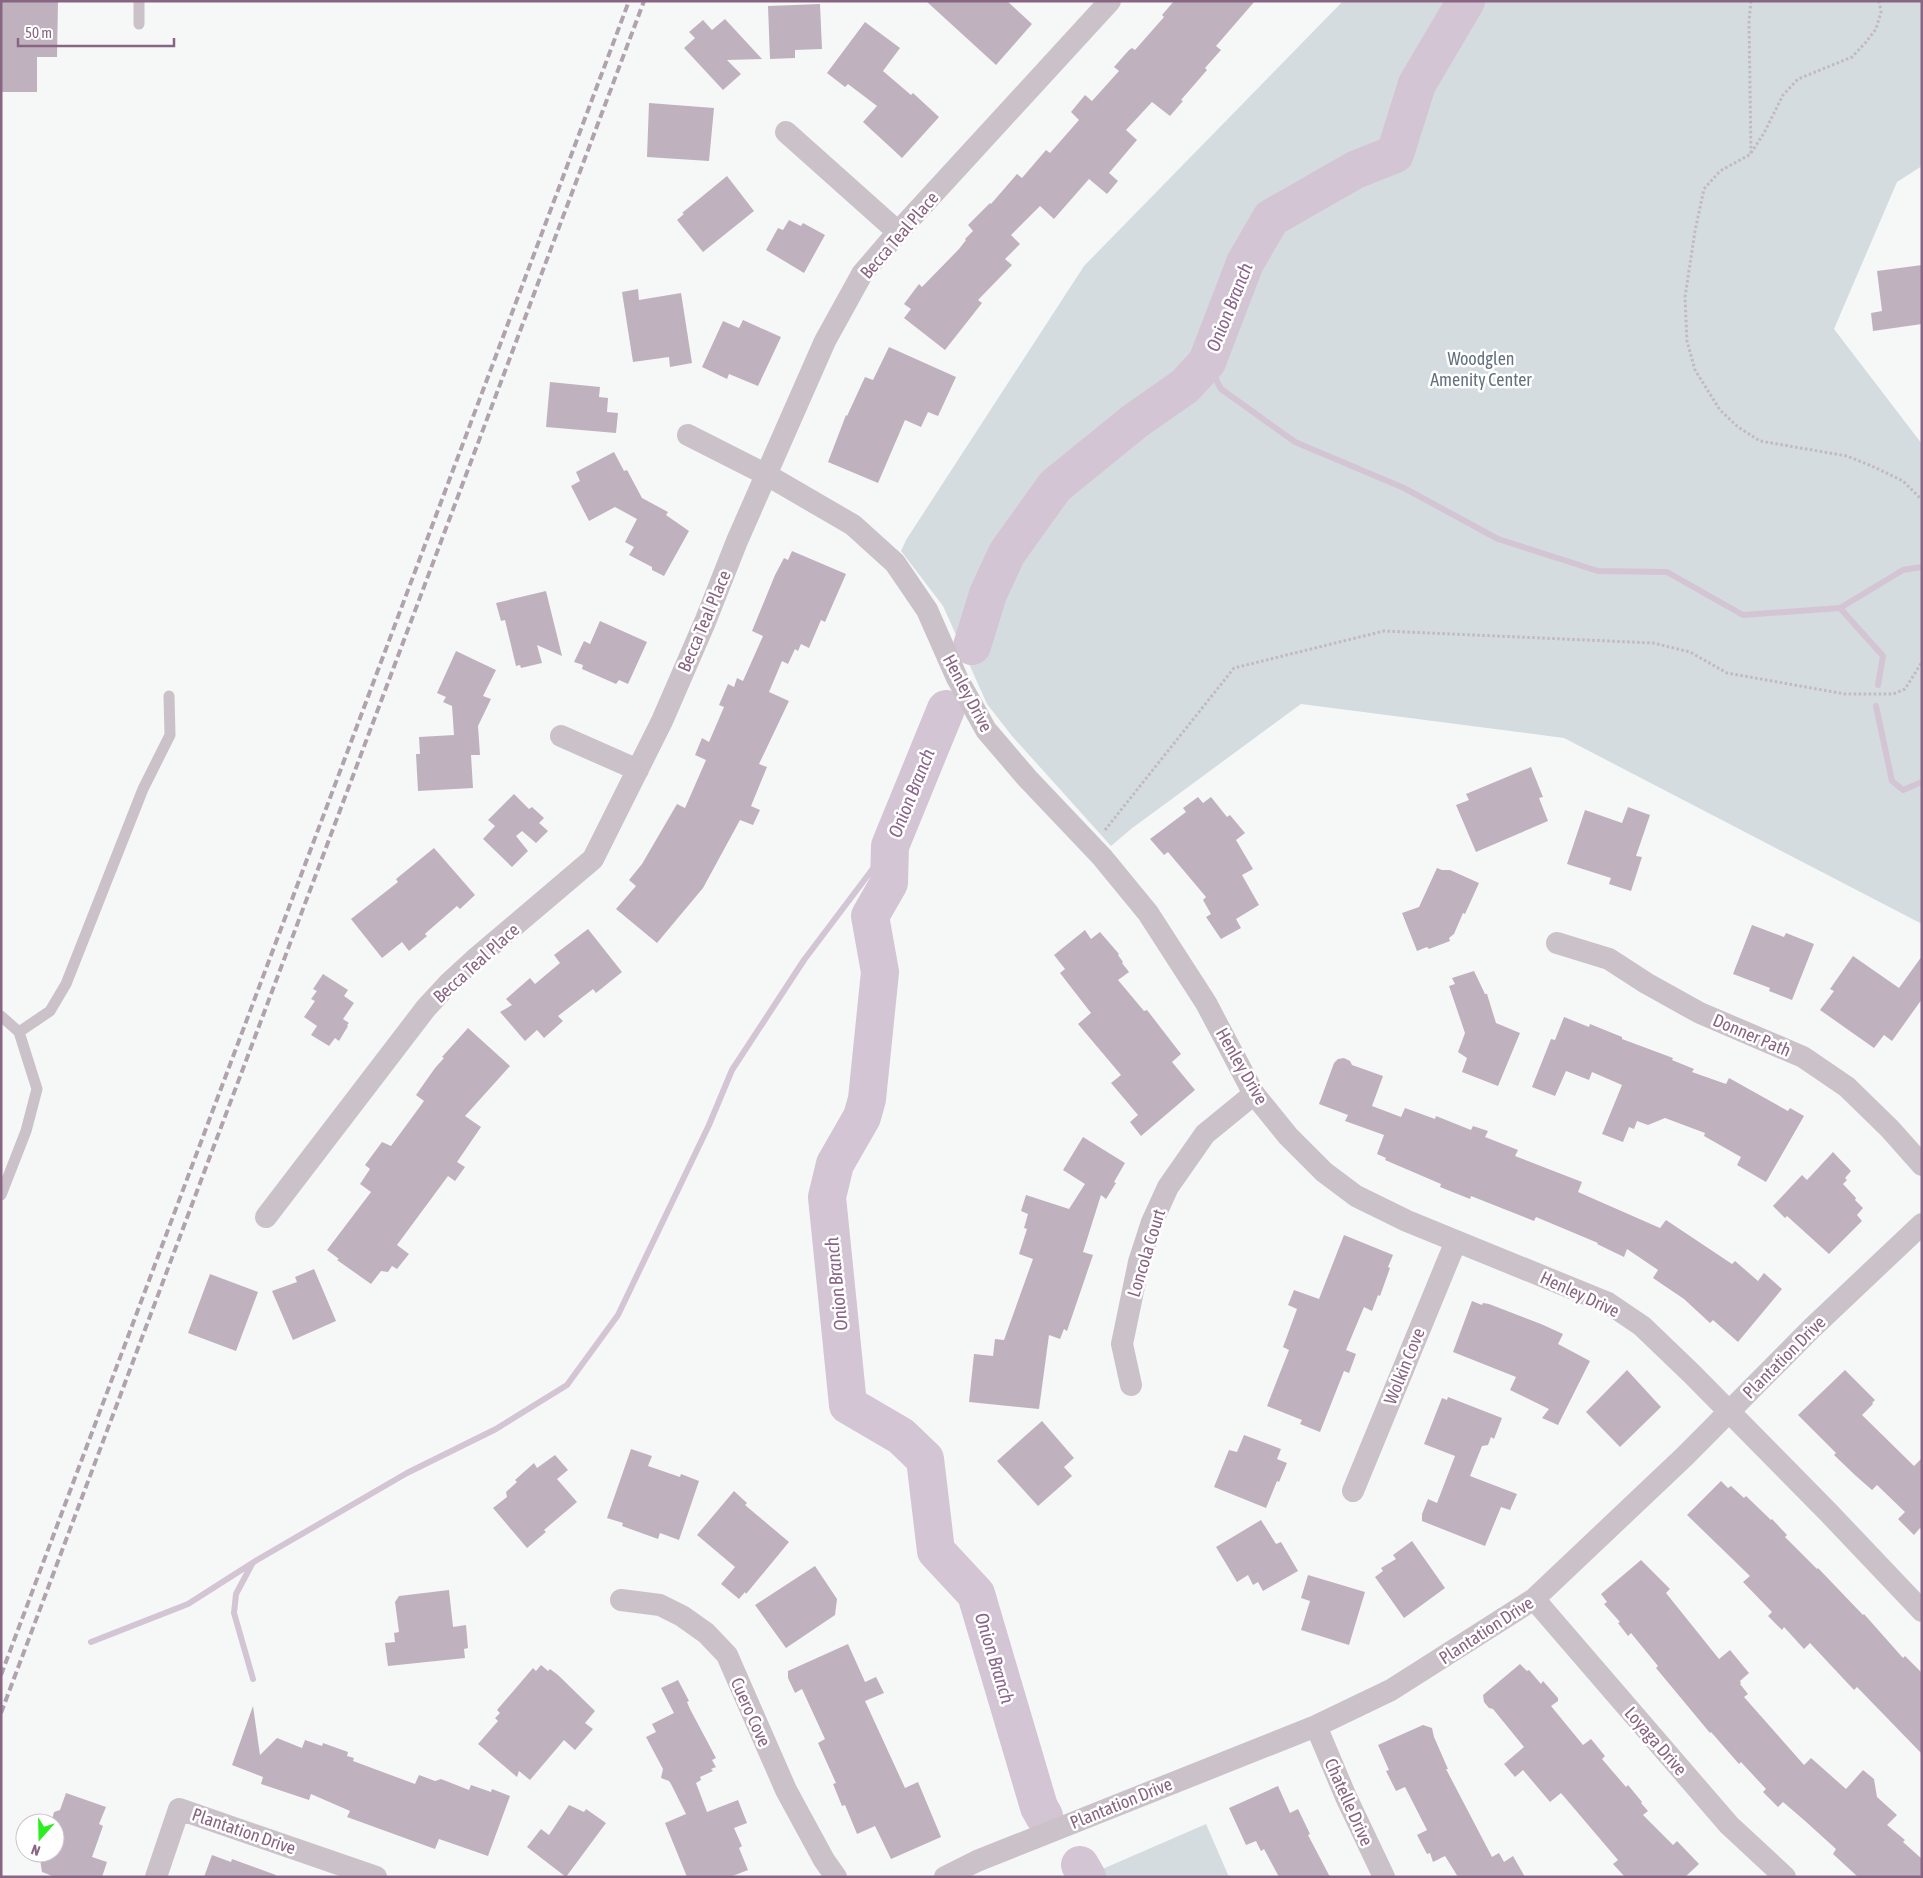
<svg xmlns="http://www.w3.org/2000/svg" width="1923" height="1878" font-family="'Asap Condensed',sans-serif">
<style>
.green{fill:#d5dce0}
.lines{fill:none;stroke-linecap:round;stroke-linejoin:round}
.stream{stroke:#d3c5d3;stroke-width:6}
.river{stroke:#d3c5d3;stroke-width:38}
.building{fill:#bfb2be}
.path{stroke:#c1bac0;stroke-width:3;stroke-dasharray:2.5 2.5;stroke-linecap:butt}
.service{stroke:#cbc2c9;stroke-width:11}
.minor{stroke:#cbc2c9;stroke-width:22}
.rail{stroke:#b0a3ae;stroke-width:4;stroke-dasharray:8 4;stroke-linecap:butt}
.labels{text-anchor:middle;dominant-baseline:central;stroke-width:5;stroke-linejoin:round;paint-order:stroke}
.street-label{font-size:18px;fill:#886582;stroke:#fff}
.park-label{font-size:18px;fill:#64717e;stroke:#fff}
.water-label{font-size:19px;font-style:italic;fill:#8a668b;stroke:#fff}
</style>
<rect width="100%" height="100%" fill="#f5f8f7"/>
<!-- green -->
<path class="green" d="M1343 1H1922V166L1897 182 1834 329 1922 444V924L1564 738 1301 704 1131 829 1111 846 1012 736 987 704 943 606 901 551 906 540 1084 266Z
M1206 1824 1229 1877H1084Z"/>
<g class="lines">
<!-- stream -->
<path class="stream" d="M1207 362 1221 389 1295 442 1404 488 1498 539 1598 571 1667 572 1743 615 1840 608 1883 656 1878 685
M1840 608 1903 570 1922 567
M1876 706 1892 781 1903 790 1922 782
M252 1564 236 1594 234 1613 253 1679
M91 1642 188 1604 257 1560 407 1473 496 1429 567 1385 618 1315 709 1125 732 1070 804 960 890 846"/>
<!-- river -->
<path class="river" d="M972 646 988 594 1007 553 1055 486 1135 421 1185 386 1207 362 1245 263 1271 218 1355 170 1395 154 1417 84 1466 1
M946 709 890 846 889 883 870 916 880 972 867 1099 862 1117 835 1164 827 1197 848 1405 901 1436 925 1459 936 1551 976 1594 1039 1807 1044 1816
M1080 1865 1087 1877"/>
</g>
<!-- building -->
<path class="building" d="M1 1H58L57 57H37V92H1Z
M926 1H1007L1032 24 996 65Z
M1174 1H1255L1216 46 1221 50 1205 68 1207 70 1181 100 1183 101 1170 116 1152 102 1126 130 1137 140 1109 173 1118 181 1107 194 1089 179 1054 219 1040 206 1011 235 1020 244 1005 259 1012 265 978 300 982 303 945 350 904 318 911 309 904 304 919 284 922 287 959 249 966 240 965 239 973 231 968 225 990 203 991 204 1017 174 1022 178 1046 150 1050 153 1079 120 1071 112 1085 95 1092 101 1119 71 1114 67 1129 50 1132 48 1135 50 1164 17 1162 15Z
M820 4 822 49 795 50V58L770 59 768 6Z
M725 19 762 59 727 60 741 74 723 90 684 48 695 38 689 32 703 20 712 30Z
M865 22 900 48 883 71 911 95 913 93 939 117 902 158 863 122 877 106 848 84 845 87 827 73Z
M649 103 714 108 709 161 647 157Z
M727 176 754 211 703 252 677 220 684 214 682 213Z
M789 220 801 226 803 223 825 235 804 273 766 250 778 228 783 230Z
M1922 265V324L1873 331 1871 313 1882 311 1877 271Z
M638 289 639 300 681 293 692 363 670 367 669 357 633 362 622 292Z
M743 320 781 337 758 386 729 374 727 379 702 367 723 321 739 328Z
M889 347 956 377 938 416 928 412 921 427 905 420 878 483 828 462 846 415 847 416 865 377 873 380Z
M550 382 600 387 599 397 608 398 607 412 618 413 616 433 546 427Z
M614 452 624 471 627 470 642 498 668 512 666 515 689 531 664 576 652 570V567L629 555 634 547 625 542 637 519 615 507 589 521 571 486 580 481 576 472Z
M792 551 846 574 825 622 821 620 809 648 801 644 798 651 795 649 788 664 782 661 769 692 789 701 759 764 767 767 751 806 760 810 753 825 740 820 703 888 657 943 616 909 636 886 629 880 642 864 677 804 685 808 706 760 695 755 702 738 709 742 724 707 719 705 728 684 734 687 737 678 743 681 763 636 752 631 775 575 784 558 788 560Z
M546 591 562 656 537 645 542 663 521 668 520 665 516 666 505 620 501 621 496 603Z
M600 621 647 642 628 684 619 680 616 684 582 669 583 665 574 662 584 641 590 644Z
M456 651 496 670 483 696 491 699 478 726 480 755H471L473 788 418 791 416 754H420L419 737 454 735 452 706 443 702 446 697 437 693Z
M1531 767 1543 797 1539 798 1548 821 1476 852 1456 805 1469 800 1466 794Z
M514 794 529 809 532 807 544 818 539 823 548 831 536 843 522 831 516 836 528 851 512 867 483 839 495 826 488 820Z
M1198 797 1203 803 1211 797 1227 817 1230 815 1245 833 1236 840 1253 869 1242 875 1259 905 1236 919 1241 928 1221 939 1206 917 1211 914 1203 900 1206 897 1168 852 1164 855 1150 839 1186 812 1183 808Z
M1628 807 1650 815 1636 856 1642 857 1631 891 1609 884 1611 878 1567 864 1585 810 1622 823Z
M434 848 475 895 460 909 457 906 427 932 425 934 427 936 409 951 402 942 382 958 351 919 398 882 396 879Z
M1437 868 1442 870H1450L1479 883 1465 914 1463 913 1454 934 1449 938 1450 941 1429 949 1427 947 1417 951 1402 913 1419 907Z
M1752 925 1784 937 1786 933 1814 944 1792 1000 1769 991 1770 988 1733 974Z
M588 929 622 972 596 993 593 989 558 1016 563 1021 544 1038 537 1030 525 1041 500 1012 512 1005 506 999 530 978 535 984 560 963 554 955Z
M1085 930 1091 939 1100 932 1119 954 1118 955 1123 962 1122 963 1129 972 1118 980 1144 1011 1147 1010 1181 1054 1172 1062 1195 1090 1141 1136 1130 1122 1138 1115 1111 1083 1121 1075 1078 1024 1091 1013 1060 973 1065 969 1054 955Z
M1853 956 1899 988 1922 956V999L1892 1041 1884 1035 1874 1048 1820 1010 1834 991 1830 989Z
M1474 971 1485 994H1487L1496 1023 1520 1033 1498 1086 1462 1072 1467 1058 1458 1052 1465 1033 1449 986 1455 984 1452 978Z
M323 974 348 990 344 996 354 1003 343 1019 349 1023 347 1025 348 1026 339 1041 335 1038 329 1046 311 1035 317 1026 304 1017 315 1001 311 999 317 991 313 989Z
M1564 1017 1589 1027 1590 1024 1622 1037V1039L1673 1058 1672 1060 1694 1069 1692 1072 1726 1084 1729 1078 1788 1111 1790 1108 1804 1116 1766 1182 1737 1165 1741 1157 1704 1136 1705 1133 1665 1118 1648 1125 1637 1121 1634 1129 1629 1127 1623 1142 1602 1134 1622 1085 1592 1072 1589 1080 1566 1071 1555 1096 1532 1087 1551 1039 1555 1040Z
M468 1028 510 1066 465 1116 481 1127 457 1162 465 1167 455 1181 448 1176 397 1245 409 1254 397 1269 392 1266 388 1272 381 1271 371 1284 337 1260 339 1259 327 1250 371 1192 360 1184 370 1169 365 1165 382 1142 391 1146 424 1101 416 1095 435 1068 444 1058 442 1057Z
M1344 1058 1350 1061 1352 1065 1383 1076 1372 1106 1401 1117 1405 1108 1435 1119 1436 1116 1471 1130 1473 1126 1488 1131 1485 1137 1518 1150 1515 1156 1582 1182 1578 1192 1660 1228 1666 1220 1732 1264 1735 1261 1758 1281 1764 1273 1782 1289 1738 1342 1713 1320 1710 1323 1684 1299 1653 1278 1658 1270 1627 1249 1624 1257 1597 1244 1598 1243 1536 1217 1534 1221 1471 1196 1470 1199 1440 1187 1441 1184 1385 1160 1386 1158 1377 1154 1384 1135 1345 1121 1348 1115 1319 1104 1334 1063 1338 1059Z
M1083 1137 1125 1163 1114 1182 1116 1183 1106 1199 1101 1195 1083 1252 1093 1255 1067 1331 1064 1329 1060 1339 1049 1335 1039 1409 969 1402 974 1354 993 1356 995 1339 1004 1340 1033 1259 1019 1254 1027 1229 1024 1228 1028 1214 1021 1211 1026 1195 1069 1209 1085 1184 1063 1170Z
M1833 1152 1851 1171 1845 1178 1847 1180 1843 1184 1856 1198 1855 1200 1863 1208 1857 1215 1862 1221 1829 1254 1787 1216 1785 1218 1773 1206 1802 1175 1807 1180Z
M1344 1235 1393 1255 1388 1267 1390 1268 1380 1296 1378 1295 1372 1311 1364 1307 1346 1350 1356 1354 1349 1373 1344 1371 1320 1432 1300 1424 1302 1420 1267 1406 1289 1350 1283 1347 1297 1309 1288 1305 1294 1290 1319 1299Z
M314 1269 336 1321 293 1340 272 1291 297 1282 295 1277Z
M210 1274 258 1292 236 1351 188 1333Z
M1472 1301 1482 1305 1483 1303 1489 1304 1541 1324 1563 1334 1558 1344 1590 1361 1558 1425 1542 1418 1549 1409 1510 1390 1516 1377 1453 1352Z
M1627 1370 1661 1407 1620 1447 1586 1412Z
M1845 1370 1875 1400 1872 1403 1873 1404 1862 1415 1914 1466 1922 1458V1530L1920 1528 1914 1535 1898 1519 1905 1512 1877 1485 1872 1490 1856 1476 1834 1455 1836 1453 1798 1415Z
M1448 1397 1502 1418 1494 1439 1491 1437 1488 1445 1482 1446 1470 1476 1517 1494 1510 1510 1501 1507 1485 1546 1422 1521V1514L1428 1499 1437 1503 1455 1456 1424 1444 1442 1398 1447 1400Z
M1042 1421 1074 1458 1064 1467 1072 1476 1038 1506 997 1461Z
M1244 1435 1281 1449 1277 1459 1287 1463 1279 1482 1277 1481 1266 1508 1214 1487 1229 1450 1237 1452Z
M631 1449 652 1456 648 1466 680 1477 681 1474 699 1481 679 1540 660 1533 658 1539 622 1526 623 1523 607 1518Z
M555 1455 568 1470 557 1479 577 1502 544 1530 546 1532 527 1548 493 1508 507 1497 506 1492 517 1482 515 1480 534 1463 537 1468Z
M1721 1481 1728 1488 1731 1486 1744 1498 1746 1496 1771 1520 1772 1519 1787 1535 1785 1537 1817 1569 1818 1568 1863 1615 1864 1614 1903 1658 1905 1656 1922 1673V1754L1857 1687 1854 1690 1810 1643 1804 1649 1784 1627 1782 1630 1768 1616 1772 1612 1743 1582 1750 1576 1687 1515Z
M734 1491 747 1503 745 1505 789 1542 746 1594 745 1592 739 1599 721 1584 735 1567 697 1535Z
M1261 1520 1276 1544 1281 1542 1298 1571 1263 1591 1258 1582 1253 1585 1248 1575 1237 1582 1216 1547Z
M1412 1541 1445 1588 1404 1618 1375 1577 1383 1571 1381 1568 1396 1559 1393 1555Z
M1641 1560 1670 1589 1666 1593 1719 1659 1730 1650 1749 1673 1740 1681 1741 1683 1740 1684 1748 1694 1744 1697 1804 1765 1811 1758 1846 1789 1863 1770 1874 1779 1877 1797 1897 1815 1887 1825 1905 1840 1903 1842 1922 1859V1877H1858L1833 1854 1836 1849 1804 1820 1783 1802 1778 1807 1763 1792 1766 1789 1741 1762 1739 1764 1711 1732 1710 1733 1656 1668 1658 1666 1631 1633 1628 1636 1618 1623 1620 1622 1604 1604 1607 1602 1601 1594Z
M815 1566 837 1599 835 1615 786 1648 755 1605Z
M1308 1575 1365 1592 1349 1645 1301 1630 1310 1601 1301 1598Z
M449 1590 453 1627 466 1625 468 1648 464 1649 465 1658 388 1666 385 1643 395 1642 394 1633 399 1632 395 1602 399 1596Z
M848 1644 865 1682 876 1677 884 1693 865 1701 905 1788 918 1782 941 1837 891 1859 875 1826 857 1834 845 1805 842 1806 833 1784 836 1783 818 1743 825 1739 802 1689 795 1693 788 1678V1671Z
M1520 1664 1527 1671 1529 1670 1541 1684 1543 1681 1558 1698V1701L1551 1706 1583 1745 1591 1739 1605 1756 1602 1759 1626 1787 1628 1785 1642 1802 1641 1803 1648 1811 1643 1815 1673 1845 1677 1841 1699 1864 1685 1877H1625L1613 1864 1618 1860 1561 1793 1550 1802 1523 1770 1515 1777 1504 1764 1524 1747 1493 1709 1489 1708 1484 1702 1483 1695Z
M541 1665 548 1671 550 1669 558 1675 595 1711 585 1723 593 1729 575 1750 564 1740 530 1780 519 1771 517 1777 478 1744 498 1721 495 1718 500 1713 497 1710 533 1668 536 1671Z
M678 1680 689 1701 687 1702 690 1709 716 1758 712 1760 716 1767 711 1769 713 1771 700 1777 701 1780 696 1783 707 1812 738 1800 747 1823 734 1828 742 1846 739 1848 748 1870 730 1877H687L665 1823 686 1814 671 1784 669 1781 661 1778 663 1769 646 1737 656 1732 652 1724 674 1713 661 1688Z
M253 1706 260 1755 277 1738 302 1748 305 1740 322 1746 323 1743 348 1752 347 1756 354 1758 353 1761 415 1784 419 1775 435 1781 441 1779 469 1790 471 1785 491 1792 492 1789 510 1796 488 1856 439 1839 435 1849 347 1817 350 1811 311 1794 309 1800 261 1784 263 1777 232 1765Z
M1423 1725 1432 1728 1434 1737 1448 1769H1446L1492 1857 1499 1853 1504 1862 1513 1856 1525 1877H1458L1445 1856 1433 1862 1430 1853 1427 1854 1417 1835 1427 1830 1405 1787 1396 1791 1386 1771 1389 1770 1378 1745Z
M1278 1786 1290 1813 1298 1809 1310 1834 1308 1835 1330 1877H1279L1264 1849 1261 1851 1256 1841 1246 1845 1229 1808Z
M66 1793 106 1807 99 1824 103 1826 92 1857 107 1862 102 1877H55L42 1872 39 1853H55V1823L52 1820 54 1812 60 1810Z
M569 1805 584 1812 586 1809 606 1823 566 1877 527 1847 541 1829 549 1835Z
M212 1855 231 1862 232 1859 276 1875 275 1877H204Z"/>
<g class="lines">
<!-- path -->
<path class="path" d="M1751 1 1749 21 1751 154 1720 171 1704 189 1695 231 1685 297 1687 341 1695 370 1720 410 1738 427 1760 441 1847 456 1874 467 1903 481 1922 500
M1751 153 1764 133 1783 95 1798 79 1852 57 1866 42 1876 29 1881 12 1879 1
M1105 830 1234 668 1384 631 1653 643 1690 652 1727 673 1845 694H1893L1905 689 1922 662"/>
<!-- service -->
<path class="service" d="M139 24V1
M1 1016 19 1032 37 1089 26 1131 1 1195
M19 1032 50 1011 66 984 143 789 170 735 169 696"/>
<!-- minor -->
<path class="minor" d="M786 132 898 232
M688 435 767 475 853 525 895 563 927 610 957 678 986 730 1027 778 1102 857 1148 913 1206 1003 1254 1094 1288 1136 1324 1172 1356 1196 1407 1221 1608 1303 1642 1326 1692 1374 1828 1512 1922 1611
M561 736 638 770
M1557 943 1609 959 1646 983 1700 1013 1803 1057 1847 1087 1890 1129 1922 1165
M266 1217 426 1008 450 982 474 960 593 859 662 721 705 622 737 541 825 341 862 274 898 232 1110 1
M1131 1385 1122 1344 1139 1262 1152 1222 1168 1187 1205 1134 1254 1094
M1353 1491 1456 1241
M1534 1599 1729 1825 1785 1877
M621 1600 660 1605 682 1616 706 1633 727 1655 786 1790 824 1860 836 1877
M1316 1726 1346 1797 1384 1877
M156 1877 179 1809 376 1877
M945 1877 977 1861 1316 1726 1391 1690 1534 1599 1685 1456 1811 1329 1922 1224"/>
<!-- rail -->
<path class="rail" d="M1 1675 629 1
M1 1713 644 1"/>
</g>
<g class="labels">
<!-- street labels -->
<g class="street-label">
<text transform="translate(899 235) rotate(-49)">Becca Teal Place</text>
<text transform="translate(704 621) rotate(-67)">Becca Teal Place</text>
<text transform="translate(968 693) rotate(62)">Henley Drive</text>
<text transform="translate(476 963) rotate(-42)">Becca Teal Place</text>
<text transform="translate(1752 1035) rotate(23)">Donner Path</text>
<text transform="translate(1242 1066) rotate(60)">Henley Drive</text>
<text transform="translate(1146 1253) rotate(-73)">Loncola Court</text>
<text transform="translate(1580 1294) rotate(25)">Henley Drive</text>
<text transform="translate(1784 1357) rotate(-45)">Plantation Drive</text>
<text transform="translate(1404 1366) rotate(-68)">Wolkin Cove</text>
<text transform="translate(1486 1630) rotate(-33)">Plantation Drive</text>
<text transform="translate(751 1712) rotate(66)">Cuero Cove</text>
<text transform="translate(1656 1741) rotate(49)">Loyaga Drive</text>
<text transform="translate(1349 1802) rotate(66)">Chatelle Drive</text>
<text transform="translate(1121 1803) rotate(-22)">Plantation Drive</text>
<text transform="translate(244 1831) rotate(19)">Plantation Drive</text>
</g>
<!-- park labels -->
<g class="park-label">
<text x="1481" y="358">Woodglen<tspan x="1481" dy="21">Amenity Center</tspan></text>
</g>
<!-- water labels -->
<g class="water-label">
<text transform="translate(1229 307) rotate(-68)">Onion Branch</text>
<text transform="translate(911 793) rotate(-68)">Onion Branch</text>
<text transform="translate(836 1284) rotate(-96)">Onion Branch</text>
<text transform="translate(995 1658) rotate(73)">Onion Branch</text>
</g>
</g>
<!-- border -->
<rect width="1923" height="1878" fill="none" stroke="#886582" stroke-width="5"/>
<!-- north arrow -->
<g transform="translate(40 1838) rotate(200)"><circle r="24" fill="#ffffff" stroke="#cfc1cd"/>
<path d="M0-4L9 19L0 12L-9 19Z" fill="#2aee1f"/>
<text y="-8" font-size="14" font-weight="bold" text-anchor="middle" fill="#886582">N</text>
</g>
<!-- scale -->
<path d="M18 38v8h156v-8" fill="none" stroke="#886582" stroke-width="2.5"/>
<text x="25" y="38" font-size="15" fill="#886582" stroke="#ffffff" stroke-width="4" paint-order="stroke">50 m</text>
</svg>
